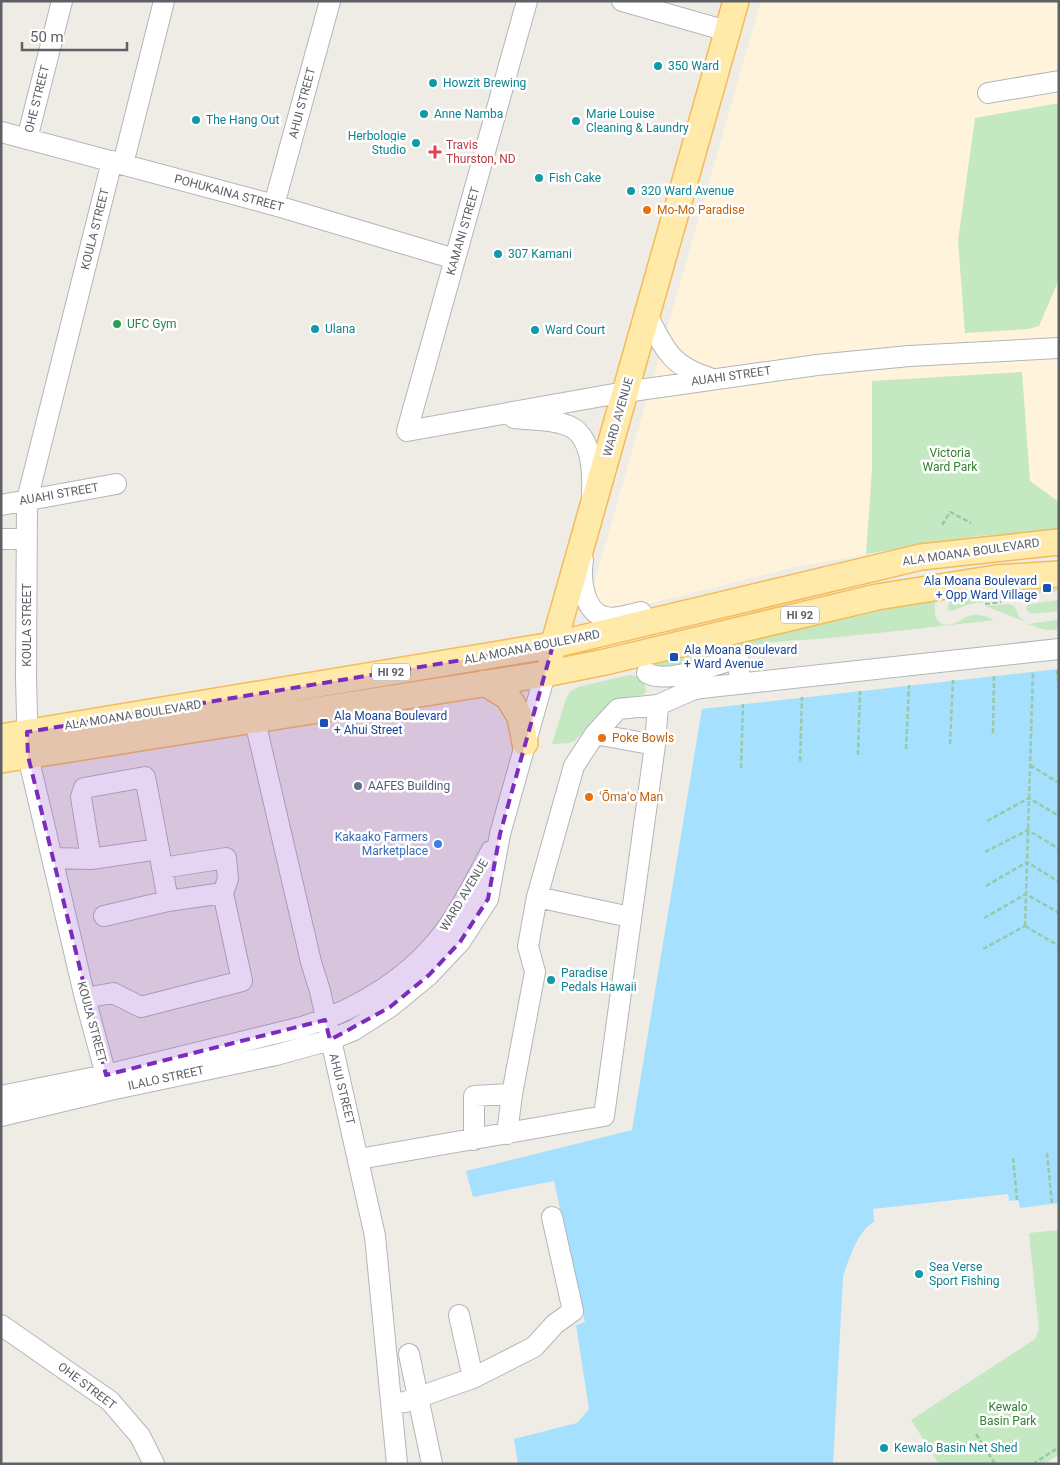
<svg xmlns="http://www.w3.org/2000/svg" width="1060" height="1465" font-family="Roboto,sans-serif">
<style>
.commercial{fill:#fff3db}
.green{fill:#c4e8c1}
.water{fill:#a5e0ff}
.lines{fill:none;stroke-linecap:round;stroke-linejoin:round}
.minor-casing{stroke:#b2b6ba;stroke-width:22}
.major-casing{stroke:#f5bb58;stroke-width:28}
.path{stroke:#99c9a3;stroke-width:2.5;stroke-dasharray:5 2.5;stroke-linecap:butt}
.minor{stroke:#fff;stroke-width:20}
.major{stroke:#ffeaaa;stroke-width:25}
.marked{fill:#7b2cbf;fill-opacity:0.2;stroke:#7b2cbf;stroke-width:4;stroke-dasharray:10 6;stroke-linejoin:round}
.culture-dot{fill:#0f9aa8;stroke:#fff;stroke-width:2}
.health-dot{fill:#e0444e;stroke:#fff;stroke-width:2}
.food-dot{fill:#e8710a;stroke:#fff;stroke-width:2}
.leisure-dot{fill:#2e9e5b;stroke:#fff;stroke-width:2}
.transit-dot{fill:#1a4fb4;stroke:#fff;stroke-width:2}
.service-dot{fill:#5c6f8a;stroke:#fff;stroke-width:2}
.shop-dot{fill:#3f7fe0;stroke:#fff;stroke-width:2}
.labels{text-anchor:middle;dominant-baseline:central;stroke-width:5;stroke-linejoin:round;paint-order:stroke}
.shield{fill:#fff;stroke:#8e9094;stroke-width:1}
.shield-label{font-size:11px;font-weight:bold;fill:#5d6166}
.culture-label{font-size:12px;fill:#0d838f;stroke:#fff;text-anchor:start}
.street-label{font-size:12px;fill:#5d6166;stroke:#fff}
.health-label{font-size:12px;fill:#be3a42;stroke:#fff;text-anchor:start}
.food-label{font-size:12px;fill:#c56008;stroke:#fff;text-anchor:start}
.leisure-label{font-size:12px;fill:#27864d;stroke:#fff;text-anchor:start}
.park-label{font-size:12px;fill:#348131;stroke:#fff}
.transit-label{font-size:12px;fill:#164399;stroke:#fff;text-anchor:start}
.service-label{font-size:12px;fill:#4e5e75;stroke:#fff;text-anchor:start}
.shop-label{font-size:12px;fill:#366cbe;stroke:#fff;text-anchor:end}
</style>
<rect width="100%" height="100%" fill="#efece5"/>
<!-- commercial -->
<path class="commercial" d="M761 1H1059V530L960 538 795 567 620 611 611 610 599 602 593 589 594 584Z"/>
<!-- green -->
<path class="green" d="M1059 103V278L1057 284 1039 326 1028 329 965 333 958 241 975 118Z
M1022 372 1030 481 1059 502V530L978 536 866 554 872 470V381Z
M1059 588V591L1029 595 1019 599 1010 596 1001 597 1000 592Z
M992 593 993 601 970 604 951 611 948 610 949 599Z
M1059 600V611L1031 614 1026 610 1027 605 1030 604Z
M935 601C935 611 933 620 944 625 966 625 964 606 994 620 942 626 890 632 838 637 807 641 774 639 743 648 715 656 685 676 655 665L672 658 848 616Z
M1009 604 1015 607 1019 617 1026 622 985 606Z
M1055 620 1059 621V628C1048 633 1039 628 1028 624Z
M629 675 636 676 645 685 646 692 642 695 619 700 574 741 568 743 552 744 566 699 570 692 578 687Z
M1059 1230V1454L1045 1464H939L911 1420 1035 1339 1039 1329 1029 1233Z"/>
<!-- water -->
<path class="water" d="M1059 669V1203L1020 1208 1018 1200 1009 1201 1008 1194 873 1209 874 1222C858 1230 848 1261 843 1277L833 1464H518L514 1439 577 1423 589 1409 576 1325 585 1322 554 1181 473 1197 466 1171 632 1130 702 709Z"/>
<g class="lines">
<defs>
<path id="minor" d="M527 1 407 431 625 392 817 365 909 356 1059 348
M622 1 727 31
M988 93 1059 81
M1 132 274 205 455 259
M27 139 62 1
M123 164 164 1
M274 205 330 1
M647 315C665 349 670 366 710 378
M514 418C532 420 553 419 569 426 592 436 593 473 592 494
M1 505 116 484
M1 539H27
M583 560C580 578 583 613 606 617 617 620 630 614 641 612
M647 673C668 685 715 664 738 658L740 683
M255 721 311 962 320 991 375 1236 397 1464
M595 734 574 766 537 897 630 917
M655 745 595 734 618 709 658 705 692 690 701 688 1059 649
M52 858 91 859
M162 868 226 858 228 879 223 893
M104 916 168 901
M85 998 113 993 141 1007 242 981 223 893 168 901C161 860 153 818 145 777L84 788 81 797 91 859 159 849
M110 1090 85 998 28 756 26 678 27 500 112 161
M1 1096 106 1075 302 1027C360 1009 415 975 450 924 465 901 478 876 491 851
M1 1116 110 1090 276 1055 330 1040 354 1030 390 1007 429 975 460 942 488 899 500 834 545 674
M507 1134 512 1094 535 972 528 946 537 897
M474 1140V1096L512 1094
M359 1159 604 1116 655 745 658 705
M459 1315 473 1378
M1 1325 110 1401 140 1436 154 1464
M409 1354 432 1464
M392 1403 405 1402 473 1378 534 1347 555 1324 573 1311 552 1217"/>
<path id="major" d="M550 657 736 1
M485 683 508 697 520 717 525 743
M1 737 553 645 921 557 1059 542
M1 760 545 674 605 662 877 597 996 578 1059 574"/>
</defs>
<!-- minor casing -->
<use href="#minor" class="minor-casing"/>
<!-- major casing -->
<use href="#major" class="major-casing"/>
<!-- path -->
<path class="path" d="M942 525 950 512 971 523
M985 604 1001 602
M1057 670 1059 692
M993 733 994 676
M950 744 953 680
M906 749 909 685
M858 755 860 691
M800 761 802 697
M1030 765 1057 782
M741 768 743 704
M987 821 1029 798 1059 816
M985 852 1028 830 1059 849
M986 886 1027 862 1059 882
M984 918 1026 894 1059 913
M1025 926 1033 672
M1025 926 1059 946
M983 949 1025 926
M1047 1153 1052 1204
M1013 1158 1017 1200
M976 1434 995 1464
M1033 1464 1059 1447"/>
<!-- minor -->
<use href="#minor" class="minor"/>
<!-- major -->
<use href="#major" class="major"/>
</g>
<!-- marked area -->
<path class="marked" d="M553 645 500 834 488 899 460 942 429 975 390 1007 330 1040 325 1020 106 1075 28 756 27 732Z"/>
<!-- markers -->
<g class="culture-dot">
<circle cx="658" cy="66" r="5"/>
<circle cx="433" cy="83" r="5"/>
<circle cx="424" cy="114" r="5"/>
<circle cx="196" cy="120" r="5"/>
<circle cx="576" cy="121" r="5"/>
<circle cx="416" cy="143" r="5"/>
<circle cx="539" cy="178" r="5"/>
<circle cx="631" cy="191" r="5"/>
<circle cx="498" cy="254" r="5"/>
<circle cx="315" cy="329" r="5"/>
<circle cx="535" cy="330" r="5"/>
<circle cx="551" cy="980" r="5"/>
<circle cx="919" cy="1274" r="5"/>
<circle cx="884" cy="1448" r="5"/>
</g>
<path class="health-dot" d="M432.5 144.5h5v5h5v5h-5v5h-5v-5h-5v-5h5z"/>
<g class="food-dot">
<circle cx="647" cy="210" r="5"/>
<circle cx="602" cy="738" r="5"/>
<circle cx="589" cy="797" r="5"/>
</g>
<circle class="leisure-dot" cx="117" cy="324" r="5"/>
<g class="transit-dot">
<rect x="1042" y="583" width="10" height="10" rx="2.5"/>
<rect x="669" y="652" width="10" height="10" rx="2.5"/>
<rect x="319" y="718" width="10" height="10" rx="2.5"/>
</g>
<circle class="service-dot" cx="358" cy="786" r="5"/>
<circle class="shop-dot" cx="438" cy="844" r="5"/>
<g class="labels">
<!-- shield labels -->
<g class="shield">
<rect x="781" y="606.5" width="38" height="17" rx="4"/>
<rect x="372" y="663.5" width="38" height="17" rx="4"/>
</g>
<g class="shield-label">
<text x="800" y="615">HI 92</text>
<text x="391" y="672">HI 92</text>
</g>
<!-- culture labels -->
<g class="culture-label">
<text x="668" y="66">350 Ward</text>
<text x="443" y="83">Howzit Brewing</text>
<text x="434" y="114">Anne Namba</text>
<text x="586" y="114">Marie Louise<tspan x="586" dy="14">Cleaning &amp; Laundry</tspan></text>
<text x="206" y="120">The Hang Out</text>
<text x="406" y="136" text-anchor="end">Herbologie<tspan x="406" dy="14">Studio</tspan></text>
<text x="549" y="178">Fish Cake</text>
<text x="641" y="191">320 Ward Avenue</text>
<text x="508" y="254">307 Kamani</text>
<text x="325" y="329">Ulana</text>
<text x="545" y="330">Ward Court</text>
<text x="561" y="973">Paradise<tspan x="561" dy="14">Pedals Hawaii</tspan></text>
<text x="929" y="1267">Sea Verse<tspan x="929" dy="14">Sport Fishing</tspan></text>
<text x="894" y="1448">Kewalo Basin Net Shed</text>
</g>
<!-- street labels -->
<g class="street-label">
<text transform="translate(37 99) rotate(-76)">OHE STREET</text>
<text transform="translate(302 103) rotate(-75)">AHUI STREET</text>
<text transform="translate(229 193) rotate(15)">POHUKAINA STREET</text>
<text transform="translate(95 229) rotate(-76)">KOULA STREET</text>
<text transform="translate(463 231) rotate(-74)">KAMANI STREET</text>
<text transform="translate(731 376) rotate(-8)">AUAHI STREET</text>
<text transform="translate(618 417) rotate(-74)">WARD AVENUE</text>
<text transform="translate(59 494) rotate(-10)">AUAHI STREET</text>
<text transform="translate(971 552) rotate(-8)">ALA MOANA BOULEVARD</text>
<text transform="translate(27 625) rotate(-90)">KOULA STREET</text>
<text transform="translate(532 647) rotate(-11)">ALA MOANA BOULEVARD</text>
<text transform="translate(133 715) rotate(-9)">ALA MOANA BOULEVARD</text>
<text transform="translate(464 895) rotate(-59)">WARD AVENUE</text>
<text transform="translate(92 1022) rotate(75)">KOULA STREET</text>
<text transform="translate(166 1078) rotate(-12)">ILALO STREET</text>
<text transform="translate(342 1089) rotate(76)">AHUI STREET</text>
<text transform="translate(87 1386) rotate(37)">OHE STREET</text>
</g>
<!-- health labels -->
<g class="health-label">
<text x="446" y="145">Travis<tspan x="446" dy="14">Thurston, ND</tspan></text>
</g>
<!-- food labels -->
<g class="food-label">
<text x="657" y="210">Mo-Mo Paradise</text>
<text x="612" y="738">Poke Bowls</text>
<text x="599" y="797">ʻŌmaʻo Man</text>
</g>
<!-- leisure labels -->
<g class="leisure-label">
<text x="127" y="324">UFC Gym</text>
</g>
<!-- park labels -->
<g class="park-label">
<text x="950" y="453">Victoria<tspan x="950" dy="14">Ward Park</tspan></text>
<text x="1008" y="1407">Kewalo<tspan x="1008" dy="14">Basin Park</tspan></text>
</g>
<!-- transit labels -->
<g class="transit-label">
<text x="1037" y="581" text-anchor="end">Ala Moana Boulevard<tspan x="1037" dy="14">+ Opp Ward Village</tspan></text>
<text x="684" y="650">Ala Moana Boulevard<tspan x="684" dy="14">+ Ward Avenue</tspan></text>
<text x="334" y="716">Ala Moana Boulevard<tspan x="334" dy="14">+ Ahui Street</tspan></text>
</g>
<!-- service labels -->
<g class="service-label">
<text x="368" y="786">AAFES Building</text>
</g>
<!-- shop labels -->
<g class="shop-label">
<text x="428" y="837">Kakaako Farmers<tspan x="428" dy="14">Marketplace</tspan></text>
</g>
</g>
<!-- border -->
<rect width="1060" height="1465" fill="none" stroke="#5d6166" stroke-width="5"/>
<!-- scale -->
<path d="M22 42v8h105v-8" fill="none" stroke="#5d6166" stroke-width="2.5"/>
<text x="30" y="42" font-size="15" fill="#5d6166" stroke="#ffffff" stroke-width="4" paint-order="stroke">50 m</text>
</svg>
